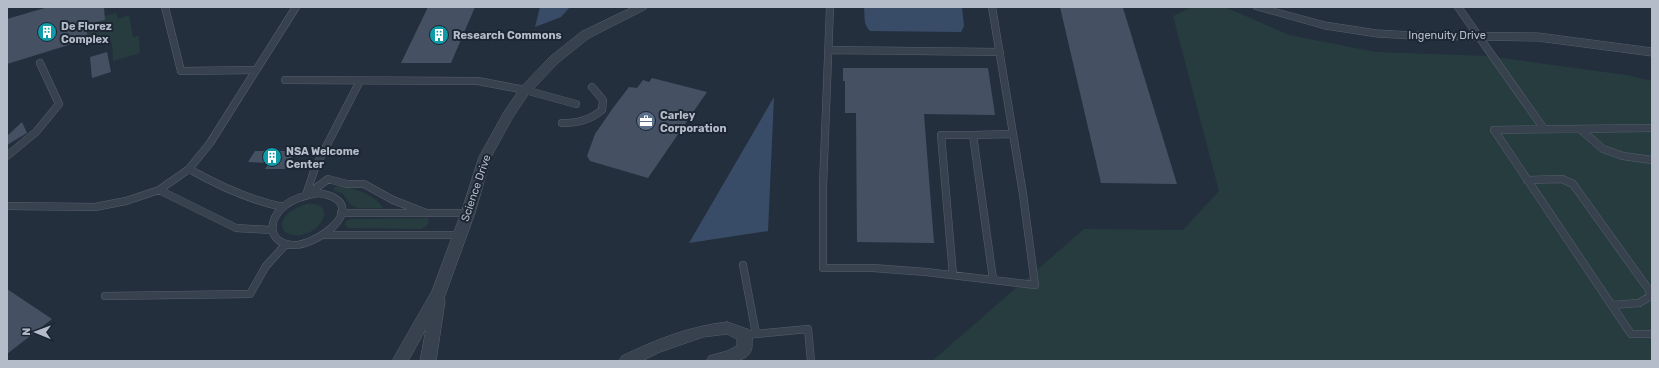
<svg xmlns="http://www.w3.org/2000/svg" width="1659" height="368" font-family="Rubik,sans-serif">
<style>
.green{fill:#263c3f}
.water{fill:#394c67}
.building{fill:#455162}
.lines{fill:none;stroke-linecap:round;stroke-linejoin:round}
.service-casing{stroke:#565f6c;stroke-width:8}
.minor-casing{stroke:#565f6c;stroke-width:1}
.service{stroke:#38414e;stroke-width:7}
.minor{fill:#38414e;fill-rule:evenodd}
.labels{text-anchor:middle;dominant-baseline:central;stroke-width:4;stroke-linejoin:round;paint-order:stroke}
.poi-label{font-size:11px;font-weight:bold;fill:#b4bcc9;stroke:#1d2633;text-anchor:start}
.street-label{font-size:11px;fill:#b4bcc9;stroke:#1d2633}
</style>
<rect width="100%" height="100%" fill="#242f3e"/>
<!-- green -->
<path class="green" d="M1192 7H1225L1289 35 1376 52 1488 56 1626 75 1652 81V361H932L1084 229 1183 230 1219 191 1173 16Z
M116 13 118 19 129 15 133 37 139 36 140 53 113 61 112 44 110 39 96 43 95 37 88 39 86 25 105 20V16Z
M339 186C354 188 375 194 383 208H358L351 205 342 193 335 191 333 188Z
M306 204C345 201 313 248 285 232 275 218 294 208 306 204Z
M427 218 429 221 427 226 421 229 348 228 345 225 346 221 351 219Z"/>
<!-- water -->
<path class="water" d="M540 7H570L561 17 535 27Z
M864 7H962L964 26 961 32 870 31C863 25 865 15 864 7Z
M774 97 768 231 689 243Z"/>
<!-- building -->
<path class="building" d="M48 7H104L105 20 86 25 88 39 7 64V19Z
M428 7H475L451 63H401Z
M1060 7 1123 8 1177 184 1101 183Z
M107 52 111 72 92 78 90 57Z
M843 68H988L995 115 924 114 934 243 857 242 856 113H845V81H843Z
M652 78 707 92 648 178 590 161 587 156 595 134 613 108 629 87 637 88 643 80 649 82Z
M22 122 27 133 7 145V136Z
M255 151H295L285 169H265L269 163 248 162Z
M7 289 52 319 7 354Z"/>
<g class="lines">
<defs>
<path id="service" d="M165 7 181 71 256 70
M830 7 823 186V268H873L926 272 1035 285 1023 194 992 7
M1458 7 1544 129
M829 50 1000 52
M285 80 478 81 525 90 576 104
M562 123C578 123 590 120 602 110L603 100 592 87
M1652 128 1494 130 1631 334H1652
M1580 129 1603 149 1623 156 1652 160
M973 135 1012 134
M7 156 36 132 59 104 40 63
M189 169C219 186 249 200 283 207
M1527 180 1562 179 1573 184 1649 290V297L1639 303 1612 305
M159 190 236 228 271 230
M318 193C323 194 329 195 333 197 363 213 313 247 292 245 267 242 268 220 284 206 294 198 306 195 318 193Z
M308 194 328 179 347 184H364L393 200 426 213
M306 195 315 168 360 81
M7 206 95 207 126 201 159 190 189 169 210 143 296 7
M341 213H468
M325 235H460
M743 265 756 334
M953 275 941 135H973L993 279
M105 296 250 294 266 266 286 244
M745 335 808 329 811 361"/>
<path id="minor" d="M633 7H647L646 9 589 38 559 62 529 93 513 117 491 157 475 213 444 298 445 301 436 361H420L426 329 408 361H392L432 291 461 213 479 157 504 112 521 87 551 56 581 32Z
M1253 7H1269L1325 22 1377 30 1413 32 1538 33 1652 48V56L1538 41 1413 39 1377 37 1325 29 1254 9Z
M727 322 750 330C753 336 752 340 752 346 751 366 720 361 706 361L709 356 727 351 737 346V339L727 334 703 337 660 352 642 361H619L622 356C655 340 690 326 727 322Z"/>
</defs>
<!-- service casing -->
<use href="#service" class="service-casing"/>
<!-- minor casing -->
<use href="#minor" class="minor-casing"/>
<!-- service -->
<use href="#service" class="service"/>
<!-- minor -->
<use href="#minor" class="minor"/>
</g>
<!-- icons -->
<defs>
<symbol id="building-disc" viewBox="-11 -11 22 22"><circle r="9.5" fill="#0f9aa8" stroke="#1d2633"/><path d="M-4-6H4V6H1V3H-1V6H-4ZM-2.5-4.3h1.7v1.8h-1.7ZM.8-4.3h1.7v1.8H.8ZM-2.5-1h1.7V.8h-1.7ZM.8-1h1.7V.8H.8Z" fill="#fff"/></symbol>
<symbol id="office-disc" viewBox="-11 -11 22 22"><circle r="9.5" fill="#5c6f8a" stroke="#1d2633"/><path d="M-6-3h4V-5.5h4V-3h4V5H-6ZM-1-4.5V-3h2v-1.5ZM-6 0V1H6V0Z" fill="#fff"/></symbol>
</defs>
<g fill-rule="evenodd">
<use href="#building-disc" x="36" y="21" width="22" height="22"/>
<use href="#building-disc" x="428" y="24" width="22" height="22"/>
<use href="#office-disc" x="635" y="110" width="22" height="22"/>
<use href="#building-disc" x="261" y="146" width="22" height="22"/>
</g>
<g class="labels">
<!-- poi labels -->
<g class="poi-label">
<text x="61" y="26">De Florez<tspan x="61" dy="13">Complex</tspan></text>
<text x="453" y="35">Research Commons</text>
<text x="660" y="115">Carley<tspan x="660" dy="13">Corporation</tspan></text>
<text x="286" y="151">NSA Welcome<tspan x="286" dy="13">Center</tspan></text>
</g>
<!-- street labels -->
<g class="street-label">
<text x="1447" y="35">Ingenuity Drive</text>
<text transform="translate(476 188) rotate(-71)">Science Drive</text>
</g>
</g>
<!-- border -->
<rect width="1659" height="368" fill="none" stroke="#b4bcc9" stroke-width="16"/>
<!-- north arrow -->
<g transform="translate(36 332) rotate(271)" stroke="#1d2633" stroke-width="3" paint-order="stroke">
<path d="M0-3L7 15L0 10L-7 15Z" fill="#b4bcc9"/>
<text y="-6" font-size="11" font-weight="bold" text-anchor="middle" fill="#b4bcc9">N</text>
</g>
</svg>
